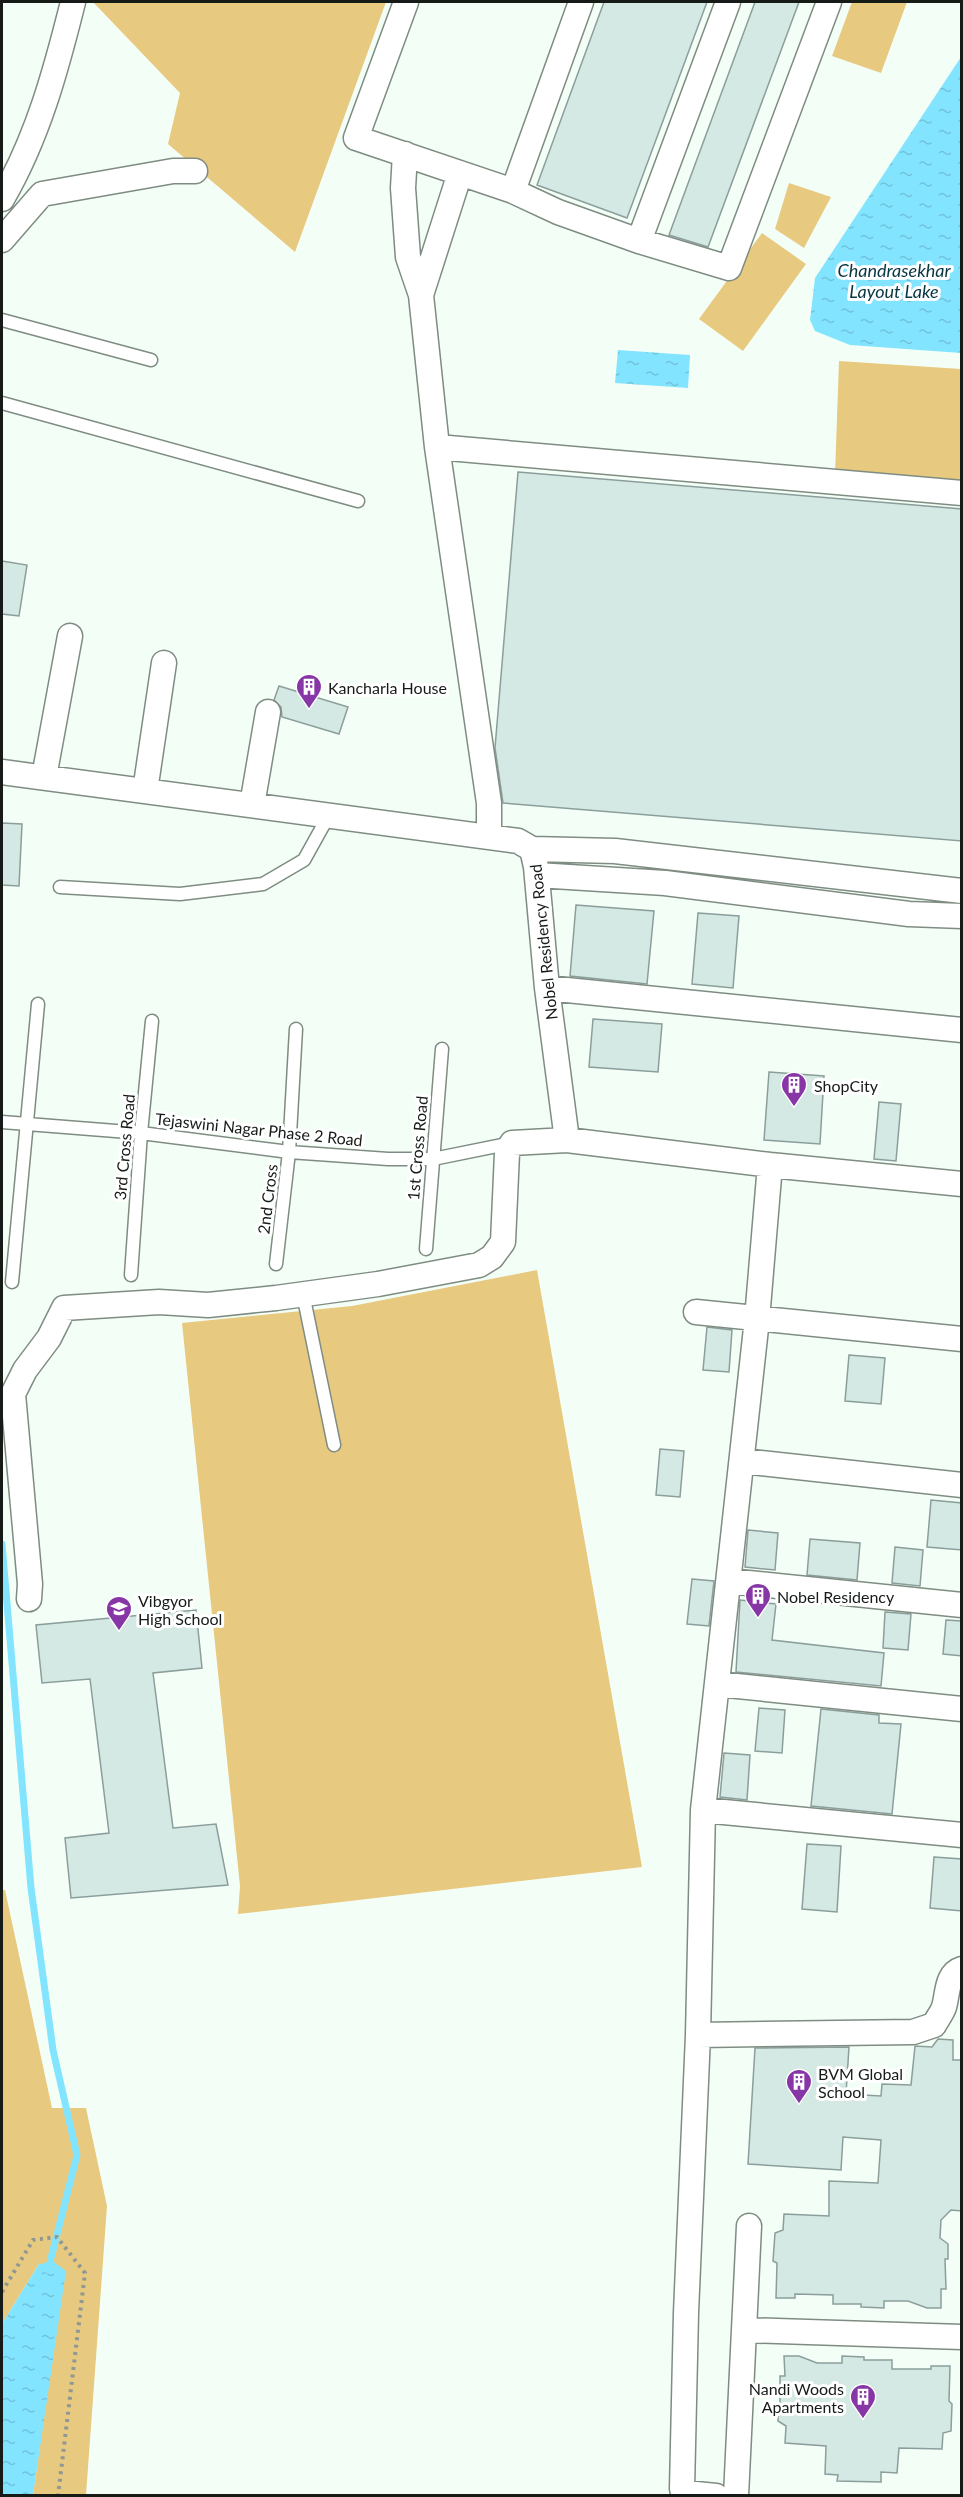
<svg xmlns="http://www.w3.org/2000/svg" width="963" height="2497" font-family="Lato,sans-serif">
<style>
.green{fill:#e8c980}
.water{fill:url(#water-ripples)}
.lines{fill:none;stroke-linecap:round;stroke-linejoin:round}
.stream{stroke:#82e4ff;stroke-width:7}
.building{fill:#d4e8e4;stroke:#8b9e9b;stroke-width:1.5}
.lane-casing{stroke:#7f8c82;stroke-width:15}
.street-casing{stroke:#7f8c82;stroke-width:27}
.path{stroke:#8f9892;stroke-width:4;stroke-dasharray:3 4.5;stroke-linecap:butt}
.lane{stroke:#fff;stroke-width:12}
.street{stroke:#fff;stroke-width:24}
.labels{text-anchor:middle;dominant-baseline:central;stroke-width:6;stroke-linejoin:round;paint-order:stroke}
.poi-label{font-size:16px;fill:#161b18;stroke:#fff;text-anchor:start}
.street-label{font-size:16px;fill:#161b18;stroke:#fff}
.water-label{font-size:18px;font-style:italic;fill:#073742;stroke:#fff}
</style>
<defs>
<pattern id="water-ripples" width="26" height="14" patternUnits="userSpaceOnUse" patternTransform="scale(1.5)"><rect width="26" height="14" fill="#82e4ff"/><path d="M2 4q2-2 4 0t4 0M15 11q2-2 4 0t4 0" fill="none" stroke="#70c3da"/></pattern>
</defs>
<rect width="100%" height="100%" fill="#f3fff6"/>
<!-- green -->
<path class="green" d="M93 2H386L295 252 168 144 180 93Z
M852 2H907L881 73 832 56Z
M789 183 831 197 804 248 775 229Z
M762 233 806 264 743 351 699 319Z
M839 361 961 369V485L835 474Z
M537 1270 642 1867 238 1914 240 1886 182 1323 352 1306Z
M2 1890H5L52 2108H86L107 2206 86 2495H33L46 2401 39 2264 2 2324Z"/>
<!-- water -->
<path class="water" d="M961 57V353L850 345 815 331 810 320 815 278Z
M618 350 690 355 688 388 615 383Z
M54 2262 66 2271 33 2495H2V2324L39 2264Z"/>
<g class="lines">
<!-- stream -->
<path class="stream" d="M2 1544 31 1888 53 2050 77 2155 48 2270"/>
</g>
<!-- building -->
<path class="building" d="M604 2H707L627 218 537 185Z
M755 2H799L708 247 669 235Z
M518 472 962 509V841L503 803 495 748Z
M2 561 27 565 19 616 2 614Z
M279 686 348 707 339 734 282 717 281 707 274 700Z
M2 823 22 824 19 886 2 885Z
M576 905 654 911 647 984 570 976Z
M698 913 739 916 733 988 692 984Z
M593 1019 662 1024 658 1072 589 1067Z
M769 1072 824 1076 820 1144 764 1140Z
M879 1102 901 1104 896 1161 874 1159Z
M707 1327 732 1330 729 1372 703 1370Z
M849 1355 885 1358 881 1404 845 1401Z
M660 1449 684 1451 680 1497 656 1495Z
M931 1500 962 1503V1550L927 1547Z
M748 1530 778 1533 775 1570 745 1567Z
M810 1539 860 1543 857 1580 807 1575Z
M895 1547 923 1550 920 1586 892 1583Z
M692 1579 714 1581 709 1626 687 1624Z
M740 1600 776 1604 772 1640 884 1653 881 1686 736 1672Z
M196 1610 202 1668 153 1673 173 1828 216 1824 228 1885 71 1898 65 1838 109 1833 90 1679 42 1683 36 1625Z
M885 1612 911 1614 908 1650 883 1648Z
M946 1620 962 1621V1656L943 1654Z
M759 1708 785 1710 782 1753 755 1751Z
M821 1709 879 1715V1723L901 1724 892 1814 811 1806Z
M724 1753 750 1755 747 1800 720 1797Z
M807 1844 841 1846 837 1912 802 1909Z
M934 1857 962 1859V1911L930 1908Z
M938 2039 953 2040V2060H962V2211L951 2210 941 2220 940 2238 948 2244V2259H945L946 2289H941V2308H927L908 2301H884V2308L861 2307V2304H833V2295L795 2294V2298H776L777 2263 773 2261 775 2233 783 2230 784 2214 829 2216V2181L878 2183 881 2140 843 2137 841 2170 748 2164 755 2048 849 2047 846 2094 881 2096 882 2084 911 2085 915 2046 932 2047Z
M784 2356H799L817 2363H842V2356L864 2357V2360H892V2369H931V2366H950L949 2401 952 2404 951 2431 943 2433 942 2449 899 2448 897 2473 881 2472V2482L837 2481 838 2475 825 2474 826 2446 785 2443 786 2426 778 2421V2405H780V2376H785Z"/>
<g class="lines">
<defs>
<path id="lane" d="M2 320 151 360
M2 403 358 501
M60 887 180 894 263 884 304 860 329 815
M2 1122 141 1133 289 1152 388 1159H433L512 1143
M426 1249 442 1049
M276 1264 289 1152 296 1029
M131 1275 141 1133 152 1021
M12 1282 38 1004
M303 1294 334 1445"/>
<path id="street" d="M406 2 356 138 513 191 558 212 639 241 729 268 829 2
M405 154 403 188 408 257 421 295 437 447 489 803V837
M513 191 581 2
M2 199C38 137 56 70 73 2
M2 240 42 194 173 171H195
M639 241 728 2
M421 295 460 173
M437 447 962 493
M2 772 518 841 532 849 536 867 547 988 567 1140 770 1165 962 1184
M44 777 70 636
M145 791 164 663
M252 805 268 712
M532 849 615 851 962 891
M537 875 665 883 909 914 962 916
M547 988 962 1030
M696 1312 962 1339
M742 1461 962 1485
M729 1581 962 1605
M29 1599 30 1584 13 1394 25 1370 49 1338 64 1308 159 1302 208 1305 276 1298 378 1284 479 1265 492 1257 503 1242 507 1153 512 1143 567 1140
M717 1684 962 1709
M703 1810 962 1835
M698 2035 913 2032 934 2025C937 2019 942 2013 944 2007 948 1994 946 1974 962 1969
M744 2330 962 2337
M716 2496 686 2493 682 2489 686 2313 698 2035 703 1810 757 1319 770 1165
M736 2496 749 2226"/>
</defs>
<!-- lane casing -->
<use href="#lane" class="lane-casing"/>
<!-- street casing -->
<use href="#street" class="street-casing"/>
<!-- path -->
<path class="path" d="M2 2292 33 2240 57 2237 85 2273 58 2496"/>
<!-- lane -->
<use href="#lane" class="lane"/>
<!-- street -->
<use href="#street" class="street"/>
</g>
<!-- icons -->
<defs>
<symbol id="building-pin" viewBox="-11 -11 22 30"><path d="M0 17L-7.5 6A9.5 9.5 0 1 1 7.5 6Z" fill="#8736a6" stroke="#fff"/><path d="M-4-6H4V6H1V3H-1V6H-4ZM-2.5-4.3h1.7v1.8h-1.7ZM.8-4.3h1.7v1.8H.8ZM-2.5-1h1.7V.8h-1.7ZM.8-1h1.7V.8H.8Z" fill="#fff"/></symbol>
<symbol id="school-pin" viewBox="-11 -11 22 30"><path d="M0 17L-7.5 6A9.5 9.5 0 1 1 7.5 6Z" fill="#8736a6" stroke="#fff"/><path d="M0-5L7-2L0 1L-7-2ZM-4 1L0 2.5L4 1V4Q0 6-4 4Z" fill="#fff"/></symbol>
</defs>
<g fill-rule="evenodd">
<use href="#building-pin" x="294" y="672" width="30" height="40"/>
<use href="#building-pin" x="779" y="1070" width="30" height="40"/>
<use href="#building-pin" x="743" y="1581" width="30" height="40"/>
<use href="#school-pin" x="104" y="1594" width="30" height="40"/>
<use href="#building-pin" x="784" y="2067" width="30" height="40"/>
<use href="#building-pin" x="848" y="2382" width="30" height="40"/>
</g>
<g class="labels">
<!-- poi labels -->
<g class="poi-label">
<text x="328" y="687">Kancharla House</text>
<text x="814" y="1085">ShopCity</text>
<text x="777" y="1596">Nobel Residency</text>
<text x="138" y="1600">Vibgyor<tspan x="138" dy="18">High School</tspan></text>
<text x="818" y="2073">BVM Global<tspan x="818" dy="18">School</tspan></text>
<text x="844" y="2388" text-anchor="end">Nandi Woods<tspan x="844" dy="18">Apartments</tspan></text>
</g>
<!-- street labels -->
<g class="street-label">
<text transform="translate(543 942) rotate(-96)">Nobel Residency Road</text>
<text transform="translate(259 1129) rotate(6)">Tejaswini Nagar Phase 2 Road</text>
<text transform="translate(124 1147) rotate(-85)">3rd Cross Road</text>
<text transform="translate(417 1148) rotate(-85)">1st Cross Road</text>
<text transform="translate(267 1199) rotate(-83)">2nd Cross</text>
</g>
<!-- water labels -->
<g class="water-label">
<text x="894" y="270">Chandrasekhar<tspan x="894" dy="21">Layout Lake</tspan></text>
</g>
</g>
<!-- border -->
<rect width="963" height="2497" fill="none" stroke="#161b18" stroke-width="6"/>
</svg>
